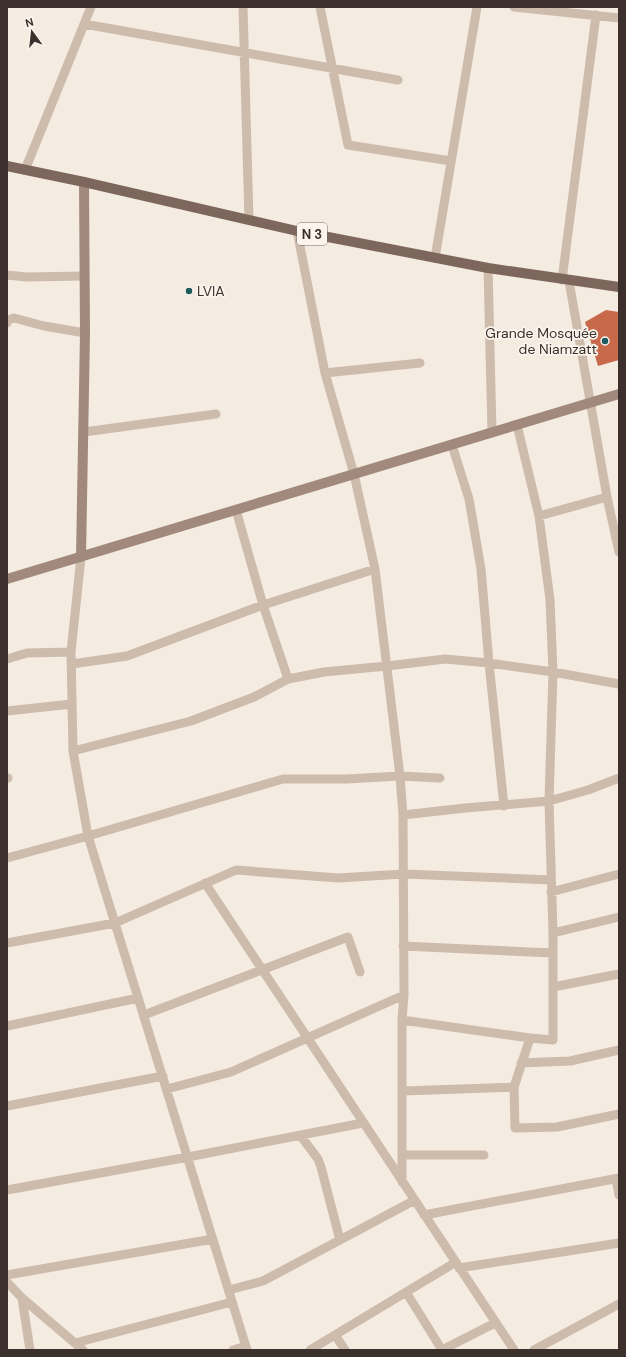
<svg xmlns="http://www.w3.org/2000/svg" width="626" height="1357" font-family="'DM Sans',sans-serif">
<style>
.building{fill:#c8694b}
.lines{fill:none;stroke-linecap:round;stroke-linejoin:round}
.street{stroke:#cdbbac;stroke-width:9}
.secondary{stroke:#a18a7d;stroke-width:10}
.primary{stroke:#7d675c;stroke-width:10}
.poi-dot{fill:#1f5a5e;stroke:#fbf5ee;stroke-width:1.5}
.labels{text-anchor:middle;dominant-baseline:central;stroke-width:3.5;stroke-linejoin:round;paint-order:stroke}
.shield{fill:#fbf5ee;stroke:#756b66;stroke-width:1}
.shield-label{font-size:13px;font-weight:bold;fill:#3b302b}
.poi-label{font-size:14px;fill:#3b302b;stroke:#fbf5ee;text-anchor:start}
</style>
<rect width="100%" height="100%" fill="#f4ebe1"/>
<!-- building -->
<path class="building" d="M606 310 619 312V360L598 366 585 322Z"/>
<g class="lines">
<!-- street -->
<path class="street" d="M243 7 249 220
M320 7 348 145 451 161
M514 7 619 18
M84 24 398 80
M25 170 91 7
M297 231 325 373 354 474 375 569 400 776 403 815 404 995 402 1020V1182
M435 258 477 7
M488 268 492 432
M7 275 27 277 85 276
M562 280 596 15
M569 281 607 497 619 552
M7 323 8 320 14 318 44 326 85 333
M325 373 420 363
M84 432 216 414
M452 445 469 499 481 569 489 663 504 806
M236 510 263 605 288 679
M539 516 607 497
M81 557 71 652 73 751 88 836 247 1350
M7 659 27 653 71 652
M72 664 127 656 263 605 375 569
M7 711 72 704
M73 751 191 721 254 697 288 679 324 672 387 666 445 659 489 663 553 672 619 684
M7 778H8
M403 815 465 808 549 801 588 790 619 778
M7 858 88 836 283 779H346L400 776 440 778
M205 883 514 1350
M551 892 619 874
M553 933 619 917
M7 943 115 923 236 870 338 878 404 874 551 880
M403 946 553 953
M553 987 619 974
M144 1015 348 937 360 972
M402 1020 530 1038 553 1040V933L549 801 553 672 550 600 539 516 517 425
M7 1026 138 998
M530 1038 514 1087 515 1128 557 1127 619 1114
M521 1063 570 1061 619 1050
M167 1089 231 1072 404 995
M403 1091 514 1087
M7 1106 163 1076
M300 1135 318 1159 321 1167 340 1240
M403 1155H484
M616 1179 619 1195
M7 1190 188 1157 363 1123
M424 1215 619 1178
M459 1268 619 1243
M7 1275 213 1239
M7 1282 22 1298 83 1350
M229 1290 263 1281 415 1200
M406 1292 442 1350
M22 1298 30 1350
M335 1335 345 1350
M75 1343 232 1302
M233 1350 246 1346
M310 1350 456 1262
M442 1350 495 1323
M534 1350 619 1304"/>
<!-- secondary -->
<path class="secondary" d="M81 557 85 333 84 182
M7 579 619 394"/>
<!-- primary -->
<path class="primary" d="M7 166 84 182 297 231 488 268 619 287"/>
</g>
<!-- markers -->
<g class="poi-dot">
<circle cx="189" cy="291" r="4"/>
<circle cx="605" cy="341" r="4"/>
</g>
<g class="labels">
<!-- shield labels -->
<rect class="shield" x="297" y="223" width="30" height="22" rx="3"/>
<g class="shield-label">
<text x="312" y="234">N 3</text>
</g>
<!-- poi labels -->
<g class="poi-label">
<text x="197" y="291">LVIA</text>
<text x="597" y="333" text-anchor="end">Grande Mosquée<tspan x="597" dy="16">de Niamzatt</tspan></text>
</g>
</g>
<!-- border -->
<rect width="626" height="1357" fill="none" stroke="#3b302b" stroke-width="16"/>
<!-- north arrow -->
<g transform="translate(32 32) rotate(345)" stroke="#fbf5ee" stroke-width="3" paint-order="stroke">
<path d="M0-3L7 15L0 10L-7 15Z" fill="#3b302b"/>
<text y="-6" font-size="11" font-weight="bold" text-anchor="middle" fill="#3b302b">N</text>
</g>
</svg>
